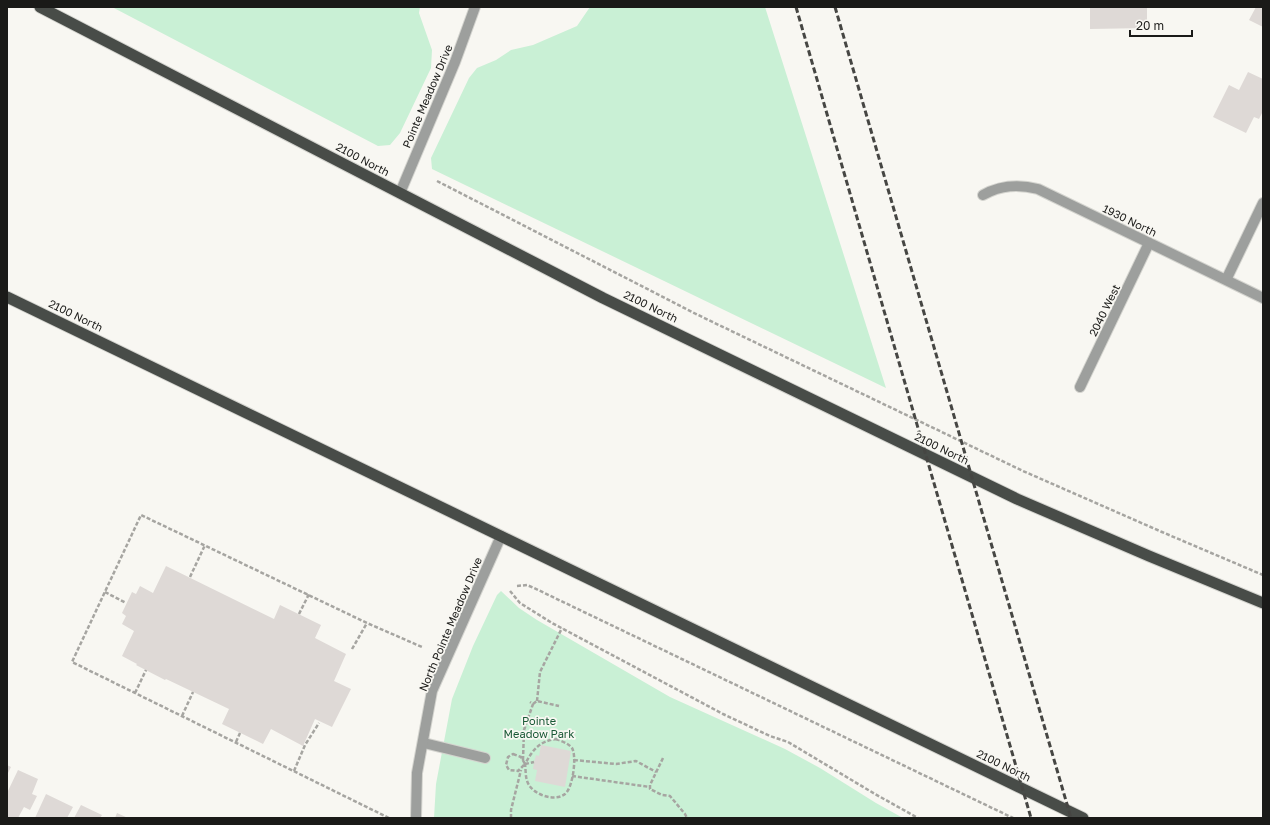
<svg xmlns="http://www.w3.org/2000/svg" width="1270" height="825" font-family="'Golos Text',sans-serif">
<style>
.green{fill:#c9f0d5}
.building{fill:#ded9d6}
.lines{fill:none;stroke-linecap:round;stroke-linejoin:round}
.service-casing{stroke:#d4d4cf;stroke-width:12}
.minor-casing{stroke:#d4d4cf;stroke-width:12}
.trunk-casing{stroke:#d4d4cf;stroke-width:13}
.path{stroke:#a6a5a1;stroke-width:2.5;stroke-dasharray:4 2;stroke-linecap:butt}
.service{stroke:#9d9f9d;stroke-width:10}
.minor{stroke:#9d9f9d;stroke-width:10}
.trunk{stroke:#484c48;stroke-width:11}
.rail{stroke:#464643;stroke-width:3;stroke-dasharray:6 3;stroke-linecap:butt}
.labels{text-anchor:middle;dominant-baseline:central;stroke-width:3.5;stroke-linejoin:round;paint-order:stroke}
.street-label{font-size:11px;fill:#1a1a18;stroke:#f8f7f2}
.park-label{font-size:11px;fill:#1a5936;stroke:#f8f7f2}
</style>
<rect width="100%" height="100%" fill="#f8f7f2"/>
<!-- green -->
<path class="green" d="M112 7H420L419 13 432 50 431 68 400 133 390 145 378 146Z
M590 7H765L886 388 432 169 431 158 469 78 477 68 496 60 511 50 533 45 577 26Z
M501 591 519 608 537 620 670 697 785 749 820 768 876 803 903 818H434L436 784 452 699 473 646 497 595Z"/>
<!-- building -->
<path class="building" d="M1090 7H1147V28L1090 29Z
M1256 7H1263V27L1249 20Z
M1248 72 1263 79V111L1259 119 1254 117 1246 133 1213 117 1229 85 1239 90Z
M166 566 274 619 280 605 321 625 315 638 346 654 334 681 351 689 332 727 315 719 303 746 271 729 263 744 222 724 229 709 166 679 165 680 136 665 137 664 122 656 134 631 122 624 126 616 122 613 132 592 136 594 140 586 153 593Z
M541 745 571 751 565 787 535 781 537 770 533 769 534 762 536 755 539 756Z
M7 765 11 767 7 775Z
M18 770 38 779 32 794 37 796 30 810 24 807 18 818H7V793Z
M46 794 73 807 67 818H35Z
M81 805 102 815 100 818H74Z
M117 813 128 818H115Z"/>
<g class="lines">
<defs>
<path id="service" d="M1080 387 1149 243
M424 743 485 758"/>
<path id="minor" d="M400 193 455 62 475 7
M983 195C1001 185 1018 184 1038 189L1263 298
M1226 280 1263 203
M416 818 417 773 432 691 501 536"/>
<path id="trunk" d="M40 7 603 298 1017 499 1149 556 1263 603
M7 297 1083 818"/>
</defs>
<!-- service casing -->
<use href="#service" class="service-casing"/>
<!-- minor casing -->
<use href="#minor" class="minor-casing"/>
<!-- trunk casing -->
<use href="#trunk" class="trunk-casing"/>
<!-- path -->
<path class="path" d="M437 181 696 314 1023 471 1162 532 1263 575
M190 577 205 545
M517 586 527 585 534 588 1013 818
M510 591 520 603 552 623 723 714 770 736 788 742 875 794 918 818
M105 592 126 603
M299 614 309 594
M352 649 367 623
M135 693 146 670
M537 701 540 672 562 628
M533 704 537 701 559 706
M182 716 193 692
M556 739C561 741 568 743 572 748 577 756 573 788 565 794 555 802 535 795 529 785 525 779 526 771 525 764 532 751 539 741 556 739Z
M236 742 240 733
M513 754 521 757 525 764 518 771 509 770 506 765 508 757Z
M663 758 650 785V789L662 795 670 796 685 814 687 818
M523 760 524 730 533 704 530 702
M574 760 616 764 636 761 656 772
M525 764 534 762
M294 771 305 745 319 723
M572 776 650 787
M389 818 72 662 141 515 367 623 422 647
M511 818V810L521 770"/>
<!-- service -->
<use href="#service" class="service"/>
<!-- minor -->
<use href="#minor" class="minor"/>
<!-- trunk -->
<use href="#trunk" class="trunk"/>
<!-- rail -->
<path class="rail" d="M796 7 1031 818
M835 7 1071 818"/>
</g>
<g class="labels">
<!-- street labels -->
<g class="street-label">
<text transform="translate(427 96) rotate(-67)">Pointe Meadow Drive</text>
<text transform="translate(363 159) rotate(28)">2100 North</text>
<text transform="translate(1130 220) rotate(26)">1930 North</text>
<text transform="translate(651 306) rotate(26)">2100 North</text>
<text transform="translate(1104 310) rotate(-64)">2040 West</text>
<text transform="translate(76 315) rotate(26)">2100 North</text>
<text transform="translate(942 448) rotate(26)">2100 North</text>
<text transform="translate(450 624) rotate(-67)">North Pointe Meadow Drive</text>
<text transform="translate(1004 765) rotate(26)">2100 North</text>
</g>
<!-- park labels -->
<g class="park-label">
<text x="539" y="720">Pointe<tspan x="539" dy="13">Meadow Park</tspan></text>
</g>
</g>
<!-- border -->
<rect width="1270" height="825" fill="none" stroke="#1a1a18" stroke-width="16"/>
<!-- scale -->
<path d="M1130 30v6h62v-6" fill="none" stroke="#1a1a18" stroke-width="2"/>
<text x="1136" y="30" font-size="12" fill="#1a1a18" stroke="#f8f7f2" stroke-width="3" paint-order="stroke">20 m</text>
</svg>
